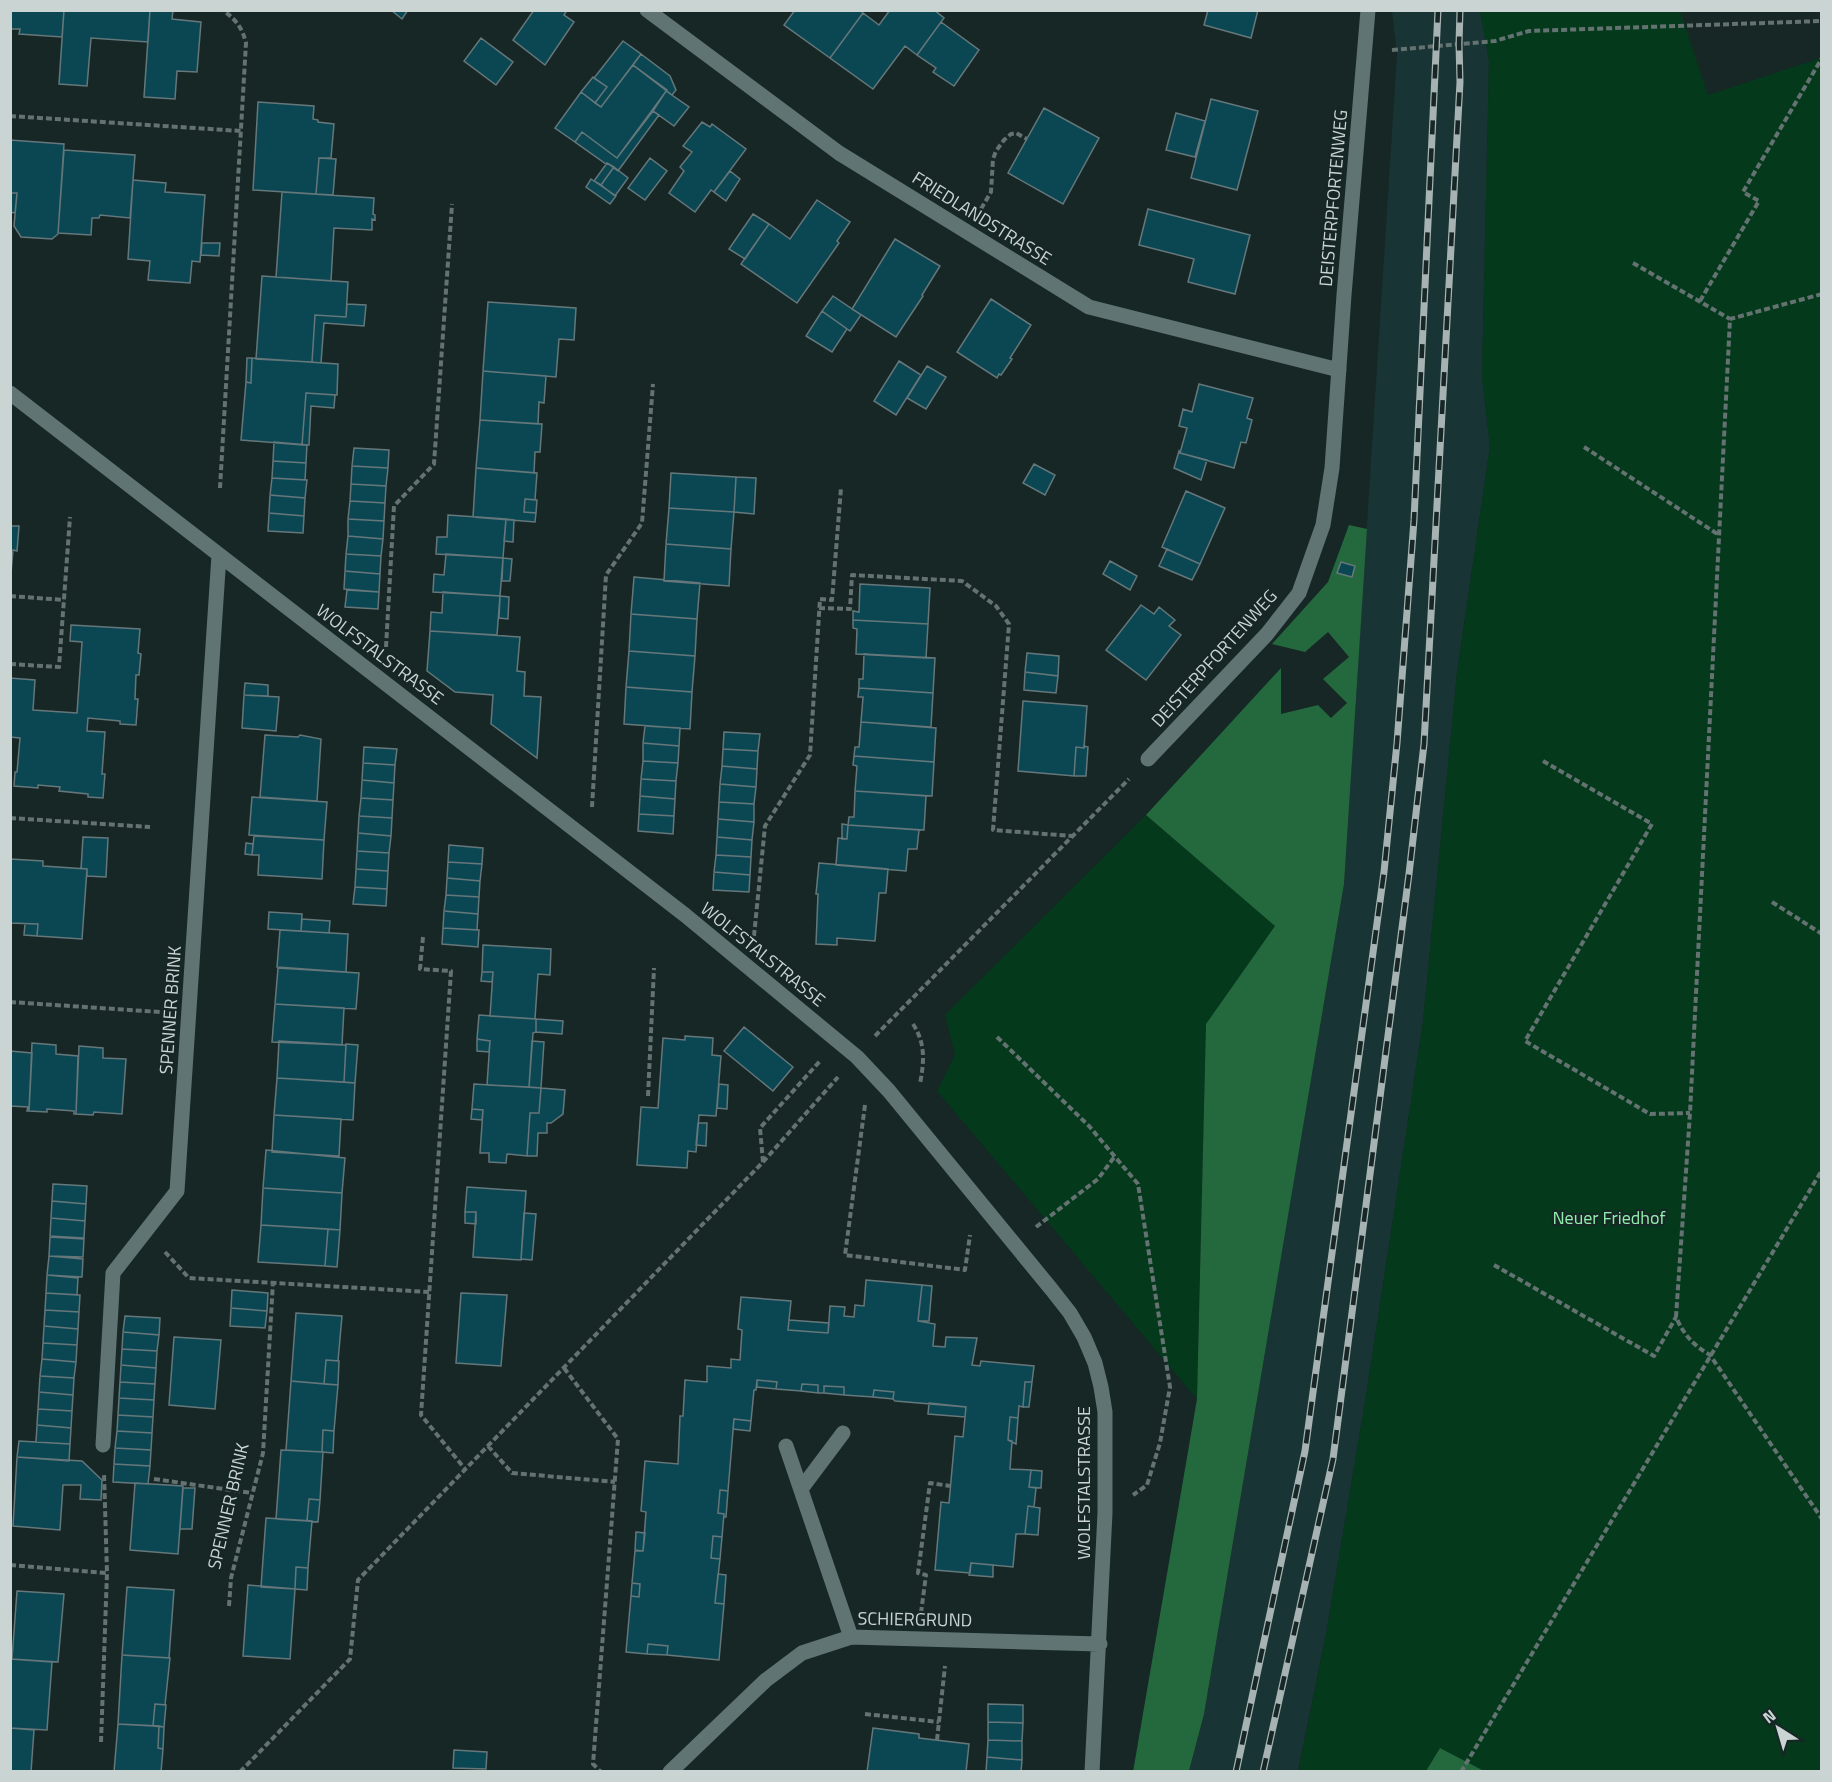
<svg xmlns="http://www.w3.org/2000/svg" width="1832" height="1782" font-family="'Titillium Web',sans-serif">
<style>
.built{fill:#193434}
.green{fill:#04391b}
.forest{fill:#24693e}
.building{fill:#0b4752;stroke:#65777b;stroke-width:1.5}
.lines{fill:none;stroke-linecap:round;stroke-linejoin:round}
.path{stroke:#647271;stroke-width:4;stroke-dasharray:6 3;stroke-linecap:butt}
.service{stroke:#617474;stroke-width:15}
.minor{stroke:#617474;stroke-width:15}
.rail-casing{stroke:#a7b3b2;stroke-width:7}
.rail{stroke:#162726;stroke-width:4.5;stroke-dasharray:14;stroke-linecap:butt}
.labels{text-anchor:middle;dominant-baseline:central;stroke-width:4.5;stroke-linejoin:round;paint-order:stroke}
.street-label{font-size:18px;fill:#c9d4d3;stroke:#162726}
.park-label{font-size:18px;fill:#90efac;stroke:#162726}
</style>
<rect width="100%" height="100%" fill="#162726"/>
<!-- built -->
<path class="built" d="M1392 11H1480L1489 61 1482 378 1490 446 1457 673 1423 1022 1366 1396 1326 1634 1298 1771 1189 1772 1204 1714 1344 884 1397 54Z"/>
<!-- green -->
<path class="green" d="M1480 11H1680L1708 95 1821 58V1771H1484L1440 1748 1426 1771 1298 1772 1326 1634 1366 1396 1423 1022 1457 673 1490 446 1482 378 1489 61Z
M1146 815 1275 926 1206 1024 1197 1399 937 1091 955 1055 945 1015Z"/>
<!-- forest -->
<path class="forest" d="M1349 525 1367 529 1344 884 1204 1714 1189 1771 1133 1772 1197 1399 1206 1024 1275 926 1146 815 1281 668V714L1318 705 1331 718 1347 703 1323 679 1349 657 1328 632 1305 652 1272 644 1328 582Z
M1440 1748 1484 1771H1426Z"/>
<!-- building -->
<path class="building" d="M10 10H64L62 37 19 34 20 29H10Z
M64 10H150L148 42 91 38 87 86 59 84Z
M150 10H173L172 19 201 22 197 72 177 71 175 99 144 97Z
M391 10H408L402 19Z
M534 10H567L564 15 574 22 545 65 513 40Z
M795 10H860L863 13 830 58 784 25Z
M890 10H934L944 18 917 55 905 46 873 89 830 58 863 13 879 25Z
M1208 10H1258L1251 38 1204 25Z
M941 22 979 50 954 86 933 72 936 68 917 55Z
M481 38 513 62 496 85 464 61Z
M623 41 641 54 601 107 595 103 607 87 594 78Z
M641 54 670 76 676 90 672 95 633 65Z
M633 65 667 90 617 158 582 132 575 142 555 128 581 92 601 107Z
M593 77 607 87 595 103 581 92Z
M666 91 689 107 674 126 653 111Z
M1211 99 1258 111 1237 190 1191 178Z
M258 102 314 106 313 119 318 120V122L334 124 331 158H319L316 194 253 190Z
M1044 108 1099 138 1063 204 1008 173Z
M653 111 659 115 618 171 607 163 606 164 575 142 582 132 617 158Z
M1176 113 1205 121 1195 157 1166 150Z
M702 122 710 127 712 124 746 149 714 192 711 190 695 212 669 193 684 171 680 167 692 152 683 146Z
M10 140 64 144 58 234 52 239 21 237 14 226 17 193H10Z
M64 150 135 155 130 218 100 215 99 218H92L91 235 58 233Z
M319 158 336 159 333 195 316 194Z
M650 158 667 171 645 200 628 188Z
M607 163 614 167 601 185 594 181Z
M614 167 628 178 615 196 601 185Z
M730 171 740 179 726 201 714 192Z
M591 179 616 196 610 204 586 187Z
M133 180 166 183 165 192 205 195 200 262 192 261 190 283 148 280 150 261 128 259Z
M282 192 374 198 373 214 375 215V220L372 219V230L334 228 331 281 276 277Z
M10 193H17L15 213 10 212Z
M817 200 850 222 837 241 839 243 797 303 741 264 769 224 790 239Z
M1148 209 1250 235 1235 294 1188 282 1194 259 1139 245Z
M753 214 769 224 745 259 729 249Z
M895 239 940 266 922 295 923 296 896 337 852 309Z
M202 243H220L219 256 201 255Z
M262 276 348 282 346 317 315 315 312 362 256 359Z
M833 296 861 315 850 331 822 311Z
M991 299 1031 325 1010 358 1012 359 1001 375 999 374 997 378 957 352Z
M488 302 576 308 574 340 559 339 556 377 483 371Z
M347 304 366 305 364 326 324 323 321 363 312 362 315 315 346 317Z
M822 311 847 329 832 352 806 336Z
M247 358H252L251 383 246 382Z
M252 358 338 364 337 395 306 393 302 445 241 440 246 382 251 383Z
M899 361 921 375 896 415 874 401Z
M927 366 946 377 926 409 907 398Z
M483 371 546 376 544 403 539 402 538 424 480 420Z
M1199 384 1253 398 1247 418 1252 420 1246 443 1241 442 1234 468 1180 453 1187 428 1179 426 1183 409 1192 412Z
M306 393 335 395 334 408 311 406 309 445H302Z
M480 420 542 424 540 452H535L534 473 476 468Z
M274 442 307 445 306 463 273 461Z
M354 448 389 450 388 468 352 466Z
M1179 451 1180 453 1207 460 1201 480 1174 468Z
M273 461 306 463 305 480 272 478Z
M1034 464 1055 475 1045 495 1023 483Z
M352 466 388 468 386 486 351 484Z
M476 468 537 473 535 500 525 499 524 512 536 513 535 522 473 517Z
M671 473 736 477 734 512 669 508Z
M736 477 756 478 754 514 734 512Z
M272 478 307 480 305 498 270 495Z
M351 484 386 486 385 503 350 501Z
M1186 491 1225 508 1200 564 1162 547Z
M270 495 305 498 304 516 269 513Z
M525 499 537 500 536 513 524 512Z
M350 501 385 503 384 521 348 519Z
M669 508 734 512 731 549 666 544Z
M269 513 304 516 303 533 268 531Z
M448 515 506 519 503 558 436 554 437 537H447Z
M348 519 384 521 383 539 348 536Z
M506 519 514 520 513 542 504 541Z
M10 526H19L17 551 13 550 10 585Z
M348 536 383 539 381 556 346 554Z
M666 544 731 549 729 586 664 581Z
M1167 549 1200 564 1192 580 1159 566Z
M346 554 381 556 380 574 345 571Z
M446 554 503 558 500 596 433 592 434 574 444 575Z
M503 558 512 559 510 581H502Z
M1110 561 1137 576 1130 590 1103 574Z
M1341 562 1355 566 1352 577 1337 573Z
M345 571 380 574 379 592 344 589Z
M634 577 700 583 697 619 631 614Z
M860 584 930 588 928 624 853 620V611L859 612Z
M347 590 379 592 378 609 345 607Z
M443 592 500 596 497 635 430 631 431 612 442 613Z
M500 596 509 597 508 619 499 618Z
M1141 605 1154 614 1159 607 1175 620 1169 626 1181 635 1146 680 1106 650Z
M631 614 697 619 695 656 629 651Z
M853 620 928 624 926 658 856 654 857 629 853 628Z
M71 625 140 629 138 653 141 654 139 675H136L135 699H138L136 725 120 724V721L88 718 87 731 105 732 102 774H105L103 798 88 797V794L59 791 60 787 38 785V788L14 786 15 772H17L20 738 10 737V678L35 680 33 710 77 713 82 642 70 641Z
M430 631 520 637 517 671 525 672 524 696 541 697 537 758 491 724 493 695 455 692 427 671Z
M629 651 695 656 692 692 626 687Z
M1027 653 1059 656 1058 676 1025 672Z
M864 654 935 658 933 693 859 688V679H863Z
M1025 672 1058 676 1056 693 1024 690Z
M245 683 268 685V696L244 695Z
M626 687 692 692 690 729 624 724Z
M859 688 933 693 931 727 861 722 863 697H858Z
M244 695 279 697 276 731 242 728Z
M1023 701 1087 706 1084 748 1076 747 1074 776 1018 771Z
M861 722 936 728 934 762 854 756 855 747H859Z
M645 726 680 728 679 746 643 743Z
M724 732 760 734 758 751 723 749Z
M265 735 298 737 300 735 321 739 317 801 260 797Z
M643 743 679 746 678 763 643 761Z
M1084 746 1088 747 1086 776H1074L1076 747 1084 748Z
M364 747 397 749 395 765 363 763Z
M723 749 758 751 757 769 722 766Z
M854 756 934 762 932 796 855 791 857 766 853 765Z
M643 761 678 763 676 781 641 779Z
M363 763 395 765 394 783 362 780Z
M722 766 757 769 756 787 720 784Z
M641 779 676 781 675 799 640 796Z
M362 780 394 783 393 800 361 798Z
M720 784 756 787 754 804 719 802Z
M855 791 926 796 924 830 848 825 849 817H854Z
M640 796 675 799 674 816 639 814Z
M252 797 327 802 324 840 249 835Z
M361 798 393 800 392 818 359 816Z
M719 802 754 804V822L718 819Z
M639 814 674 816 673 834 638 831Z
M359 816 392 818 391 836 358 833Z
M718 819 754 822 752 840 717 837Z
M842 824 848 825 847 839H842Z
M848 825 919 830 917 849H908L906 871 836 865 838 838 847 839Z
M358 833 391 836 389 853 357 851Z
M254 836 324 840 322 879 258 875 259 855H252Z
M83 837 108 838 106 877 87 876V869H81Z
M717 837 752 840 751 857 716 855Z
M246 843 253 844 252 855 245 854Z
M449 845 483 848 482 864 448 862Z
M357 851 389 853 388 871 356 869Z
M716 855 751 857 750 875 714 872Z
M10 859 43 861V866L87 869 82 939 37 936 38 924 10 923Z
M448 862 482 864 480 881 447 878Z
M819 863 888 869 886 893H879L875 941 837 938V945L816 944 818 894H816Z
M356 869 388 871 387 889 355 887Z
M714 872 750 875 749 892 713 890Z
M447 878 480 881 479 897 446 895Z
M355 887 387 889 386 906 353 904Z
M446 895 479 897 478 914 444 911Z
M444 911 478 914 477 930 443 928Z
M269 912 302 914 301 931 268 929Z
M302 919 330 921 329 933 301 931Z
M25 924H38L37 936 24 935Z
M443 928 479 930 478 947 442 944Z
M280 930 348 934 346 972 277 967Z
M483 945 551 949 550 975 538 974 535 1019 490 1016 493 972H482Z
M278 968 359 973 356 1009 275 1004Z
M482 972H493L492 982 481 981Z
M275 1004 344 1008 342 1045 272 1042Z
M479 1015 536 1019V1032L533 1033 529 1087 487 1085 490 1041 477 1039Z
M536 1019 563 1021 562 1034 536 1032Z
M744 1027 793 1067 773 1091 724 1051Z
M685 1036 713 1038 712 1055 721 1056 716 1116 699 1115 696 1152 688 1151 687 1168 637 1165 641 1107 658 1108 663 1038 685 1040Z
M477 1039 490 1041 489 1052 477 1051Z
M279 1041 346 1045 344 1082 277 1078Z
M532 1041 544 1042 541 1088 529 1087Z
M32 1043 56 1045V1054L78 1056 76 1114H74V1111L47 1109V1112L29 1111Z
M346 1044 358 1045 355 1083 344 1082Z
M79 1046 103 1048V1058L126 1059 122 1114 94 1112 93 1115 76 1114Z
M10 1051 32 1053 29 1111H27L28 1107 10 1106Z
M277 1078 355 1083 353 1120 274 1115Z
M474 1084 541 1088 539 1113H530L527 1156 507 1154 506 1163 489 1162V1153H480L483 1110 472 1109Z
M719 1084 728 1085 727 1109 717 1108Z
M541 1088 565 1090 563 1114 551 1123H547V1133H538L537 1156H527L530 1113H539Z
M472 1109 483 1110 482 1120 471 1119Z
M274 1115 341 1119 339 1156 272 1152Z
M698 1123H707L706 1146 696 1145Z
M266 1150 345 1158 342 1193 263 1188Z
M53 1184 87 1186 86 1204 52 1201Z
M467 1187 526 1191 521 1260 473 1257 476 1212H465Z
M263 1188 342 1193 340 1230 261 1225Z
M52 1201 86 1204 85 1221 51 1218Z
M465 1212H476V1224L465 1223Z
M524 1213 536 1214 532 1260 521 1259Z
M51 1218 85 1221 84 1238 50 1236Z
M261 1225 328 1229 325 1266 258 1262Z
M328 1229 340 1230 337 1267 325 1266Z
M50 1237 84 1239 83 1257 49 1256Z
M49 1256 83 1259 82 1277 47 1275Z
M47 1275 78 1278 77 1295 46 1293Z
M866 1280 922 1285 918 1321 935 1324 933 1346 945 1347 946 1337 977 1338 972 1365 980 1366 981 1361 1034 1366 1032 1382H1025L1023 1407 1019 1406 1018 1418 1010 1417 1008 1440 1012 1441 1010 1469 1031 1470 1029 1487 1036 1488 1034 1507 1028 1506 1025 1534H1016L1013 1567 971 1563 970 1573 935 1570 941 1502 949 1503 955 1436 963 1437 966 1407 895 1401 893 1399 894 1392 874 1390 873 1397 844 1395V1387L824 1386V1393H818V1385L802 1384 801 1391 776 1389 777 1382 757 1380 756 1390H754L751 1421 734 1419 728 1491 720 1490 718 1513 724 1514 722 1537 713 1536 711 1558 720 1559 715 1603 724 1604 719 1660 667 1655 668 1646 648 1644 647 1654 626 1652 631 1596 639 1597 640 1584 632 1583 635 1551H643L646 1512 641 1511 645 1461 678 1464 680 1416H683L685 1380 707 1382V1366L731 1368V1359L740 1360 742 1330 738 1329 741 1297 791 1301 788 1330 828 1333 830 1306 845 1307 844 1316 854 1317 855 1305 864 1306Z
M922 1285 932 1286 929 1321H918Z
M232 1290 268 1293 267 1311 231 1308Z
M46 1293 80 1295 79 1312 45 1310Z
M461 1293 507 1295 501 1366 456 1363Z
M231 1308 267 1311 265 1328 230 1326Z
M45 1310 79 1312 78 1329 44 1326Z
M296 1313 342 1316 338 1361 326 1360 324 1384 291 1381Z
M125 1316 160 1318 159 1335 123 1332Z
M789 1320 829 1323 828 1333 788 1330Z
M44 1326 78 1329 77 1345 43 1343Z
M123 1332 159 1335 157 1351 122 1349Z
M174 1337 221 1340 215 1409 169 1405Z
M43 1343 77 1345 76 1362 42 1359Z
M122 1349 157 1351 156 1368 121 1365Z
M42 1359 76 1362 74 1378 40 1376Z
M326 1360 339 1361 338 1385 324 1384Z
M121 1365 156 1368 155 1384 120 1382Z
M40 1376 74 1378 73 1395 39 1392Z
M757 1380 777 1382 776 1389 757 1387Z
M291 1381 338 1385 334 1431 323 1430 322 1452 286 1450Z
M120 1382 155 1384 154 1400 119 1398Z
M1025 1382H1032L1029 1407H1023Z
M802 1384 818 1385V1393L801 1391Z
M824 1386 844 1387V1395L824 1393Z
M874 1390 894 1392 893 1399 873 1397Z
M39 1392 73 1395 72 1411 38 1409Z
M119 1398 154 1400 153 1417 118 1415Z
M929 1403 966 1407 965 1417 928 1414Z
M38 1409 72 1411 71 1428 37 1425Z
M118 1415 153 1417 152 1433 117 1431Z
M1010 1417 1018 1418 1016 1444 1008 1440Z
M734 1419 751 1421 750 1431 733 1429Z
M37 1425 71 1428 70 1444 36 1442Z
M323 1430 334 1431 333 1453 322 1452Z
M117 1431 152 1433 151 1450 115 1448Z
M19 1441 70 1444 69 1461 17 1457Z
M115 1448 151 1450 150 1466 114 1464Z
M281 1450 323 1452 320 1500 309 1499 307 1521 276 1519Z
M17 1457 82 1461 102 1480 101 1500 80 1499 81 1485H63L60 1530 13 1526Z
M114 1464 150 1466 148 1484 113 1482Z
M1031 1470 1042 1471 1041 1488 1029 1487Z
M135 1483 183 1486 178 1554 130 1550Z
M183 1488H195L192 1529H180Z
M720 1490 728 1491 726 1517H724V1514L718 1513Z
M309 1499 320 1500 318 1522 307 1521Z
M1028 1506 1040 1508 1038 1535 1025 1534Z
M266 1518 312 1521 308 1568 296 1567 295 1589 261 1587Z
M636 1532 645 1533 643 1551 635 1550Z
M713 1536 722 1537 720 1559 711 1558Z
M971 1563 993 1565V1577L969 1575Z
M296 1567 308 1568 307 1590 295 1589Z
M718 1574 726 1575 724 1604 715 1603Z
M632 1583 640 1584 639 1597 631 1596Z
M248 1585 295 1589 290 1659 243 1656Z
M127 1587 174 1590 169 1658 122 1655Z
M17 1591 64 1594 58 1662 12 1659Z
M648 1644 668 1646 667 1655 647 1654Z
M122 1655 170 1658 165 1705 155 1704 153 1726 118 1724Z
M10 1659 52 1662 47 1730 10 1728Z
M155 1704 166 1705 164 1727 153 1726Z
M988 1704 1023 1705V1723L988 1722Z
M988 1722 1023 1723 1022 1741 988 1740Z
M118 1724 159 1726 158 1748 163 1749 161 1772H114Z
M159 1726 164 1727 163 1749 158 1748Z
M10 1728 34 1730 31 1772H10Z
M873 1728 919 1734V1738L969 1744 966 1772H867Z
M988 1740 1022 1741V1760L987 1757Z
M454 1750 487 1752 486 1769 453 1768Z
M987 1757 1022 1760 1021 1772H986Z"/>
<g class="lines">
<!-- path -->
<path class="path" d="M1392 50 1495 41 1529 31 1822 21
M10 116 241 131
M981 209 991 192 993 159 996 151 1004 140 1011 134 1016 133 1027 139
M1633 263 1730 319
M1822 294 1730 319 1690 1113 1676 1317C1684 1335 1693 1345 1710 1355L1822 1519
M1700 301 1759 201 1743 192 1822 58
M1584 447 1719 535
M220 488 246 43C242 27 236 20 223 10
M10 596 64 600
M819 608 850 609 852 575 962 581 996 606 1009 624 993 830 1072 836
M386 647 394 506 434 464 452 204
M10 664 59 667 70 517
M1543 761 1652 824 1525 1041 1650 1114 1690 1113
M592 807 606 575 642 523 653 384
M10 818 150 827
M1772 902 1822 934
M754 936 765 826 810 755 820 599 832 600 841 488
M423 937 420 969 451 971 421 1415 465 1469
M10 1002 160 1012
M913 1024C926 1044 924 1062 920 1084
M875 1036 1129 779
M997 1037 1089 1126 1138 1184 1170 1387 1160 1443 1147 1485 1133 1495
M648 1096 654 968
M865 1105 845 1255 965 1270 970 1235
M763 1162 760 1128 820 1061
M1036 1227 1098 1179 1115 1156
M165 1252 189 1278 429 1292
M1494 1265 1654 1356 1676 1317
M564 1368 618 1439 593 1764 601 1772
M488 1446 512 1473 615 1482
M154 1479 252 1493
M10 1565 107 1573
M229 1606 231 1578 263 1453 273 1282
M921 1613 926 1575 918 1573 930 1483 950 1486
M865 1714 939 1722
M937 1740 945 1666
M101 1742 107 1573 104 1473
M240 1772 350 1659 358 1580 763 1162 838 1077
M1461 1772 1822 1170"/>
<!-- service -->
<path class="service" d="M786 1446 851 1637
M801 1489 843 1433"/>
<!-- minor -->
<path class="minor" d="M647 10 839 153 1089 307 1339 370
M10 393 685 915 857 1057 889 1091 1052 1290 1070 1313 1084 1337 1095 1363 1101 1387 1105 1412V1513L1092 1772
M1148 759 1267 634 1299 593 1323 525 1332 468 1344 295 1368 10
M103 1445 113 1273 177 1191 219 555
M670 1772 766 1680 802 1653 851 1637 1100 1644"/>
<defs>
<path id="rail" d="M1236 1772 1305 1451 1384 872 1397 743 1414 520 1438 10
M1263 1772 1333 1459 1409 874 1424 744 1460 82 1459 44 1460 10"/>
</defs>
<!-- rail casing -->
<use href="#rail" class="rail-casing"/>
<!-- rail -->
<use href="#rail" class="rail"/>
</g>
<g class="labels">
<!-- street labels -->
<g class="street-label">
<text transform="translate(1333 198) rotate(-85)">DEISTERPFORTENWEG</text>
<text transform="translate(982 218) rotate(32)">FRIEDLANDSTRASSE</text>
<text transform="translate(380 654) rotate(37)">WOLFSTALSTRASSE</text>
<text transform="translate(1214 658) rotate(-48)">DEISTERPFORTENWEG</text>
<text transform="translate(763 954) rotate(39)">WOLFSTALSTRASSE</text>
<text transform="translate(170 1010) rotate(-86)">SPENNER BRINK</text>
<text transform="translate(1083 1483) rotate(-90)">WOLFSTALSTRASSE</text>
<text transform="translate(228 1506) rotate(-77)">SPENNER BRINK</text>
<text transform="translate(915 1619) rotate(1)">SCHIERGRUND</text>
</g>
<!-- park labels -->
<g class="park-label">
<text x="1609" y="1217">Neuer Friedhof</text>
</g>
</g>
<!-- border -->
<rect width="1832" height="1782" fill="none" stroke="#c9d4d3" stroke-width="24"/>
<!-- north arrow -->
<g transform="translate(1778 1728) rotate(323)" stroke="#162726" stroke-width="4.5" paint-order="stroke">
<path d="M0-4.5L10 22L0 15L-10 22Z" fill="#c9d4d3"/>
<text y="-9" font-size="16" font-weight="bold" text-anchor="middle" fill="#c9d4d3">N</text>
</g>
</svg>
